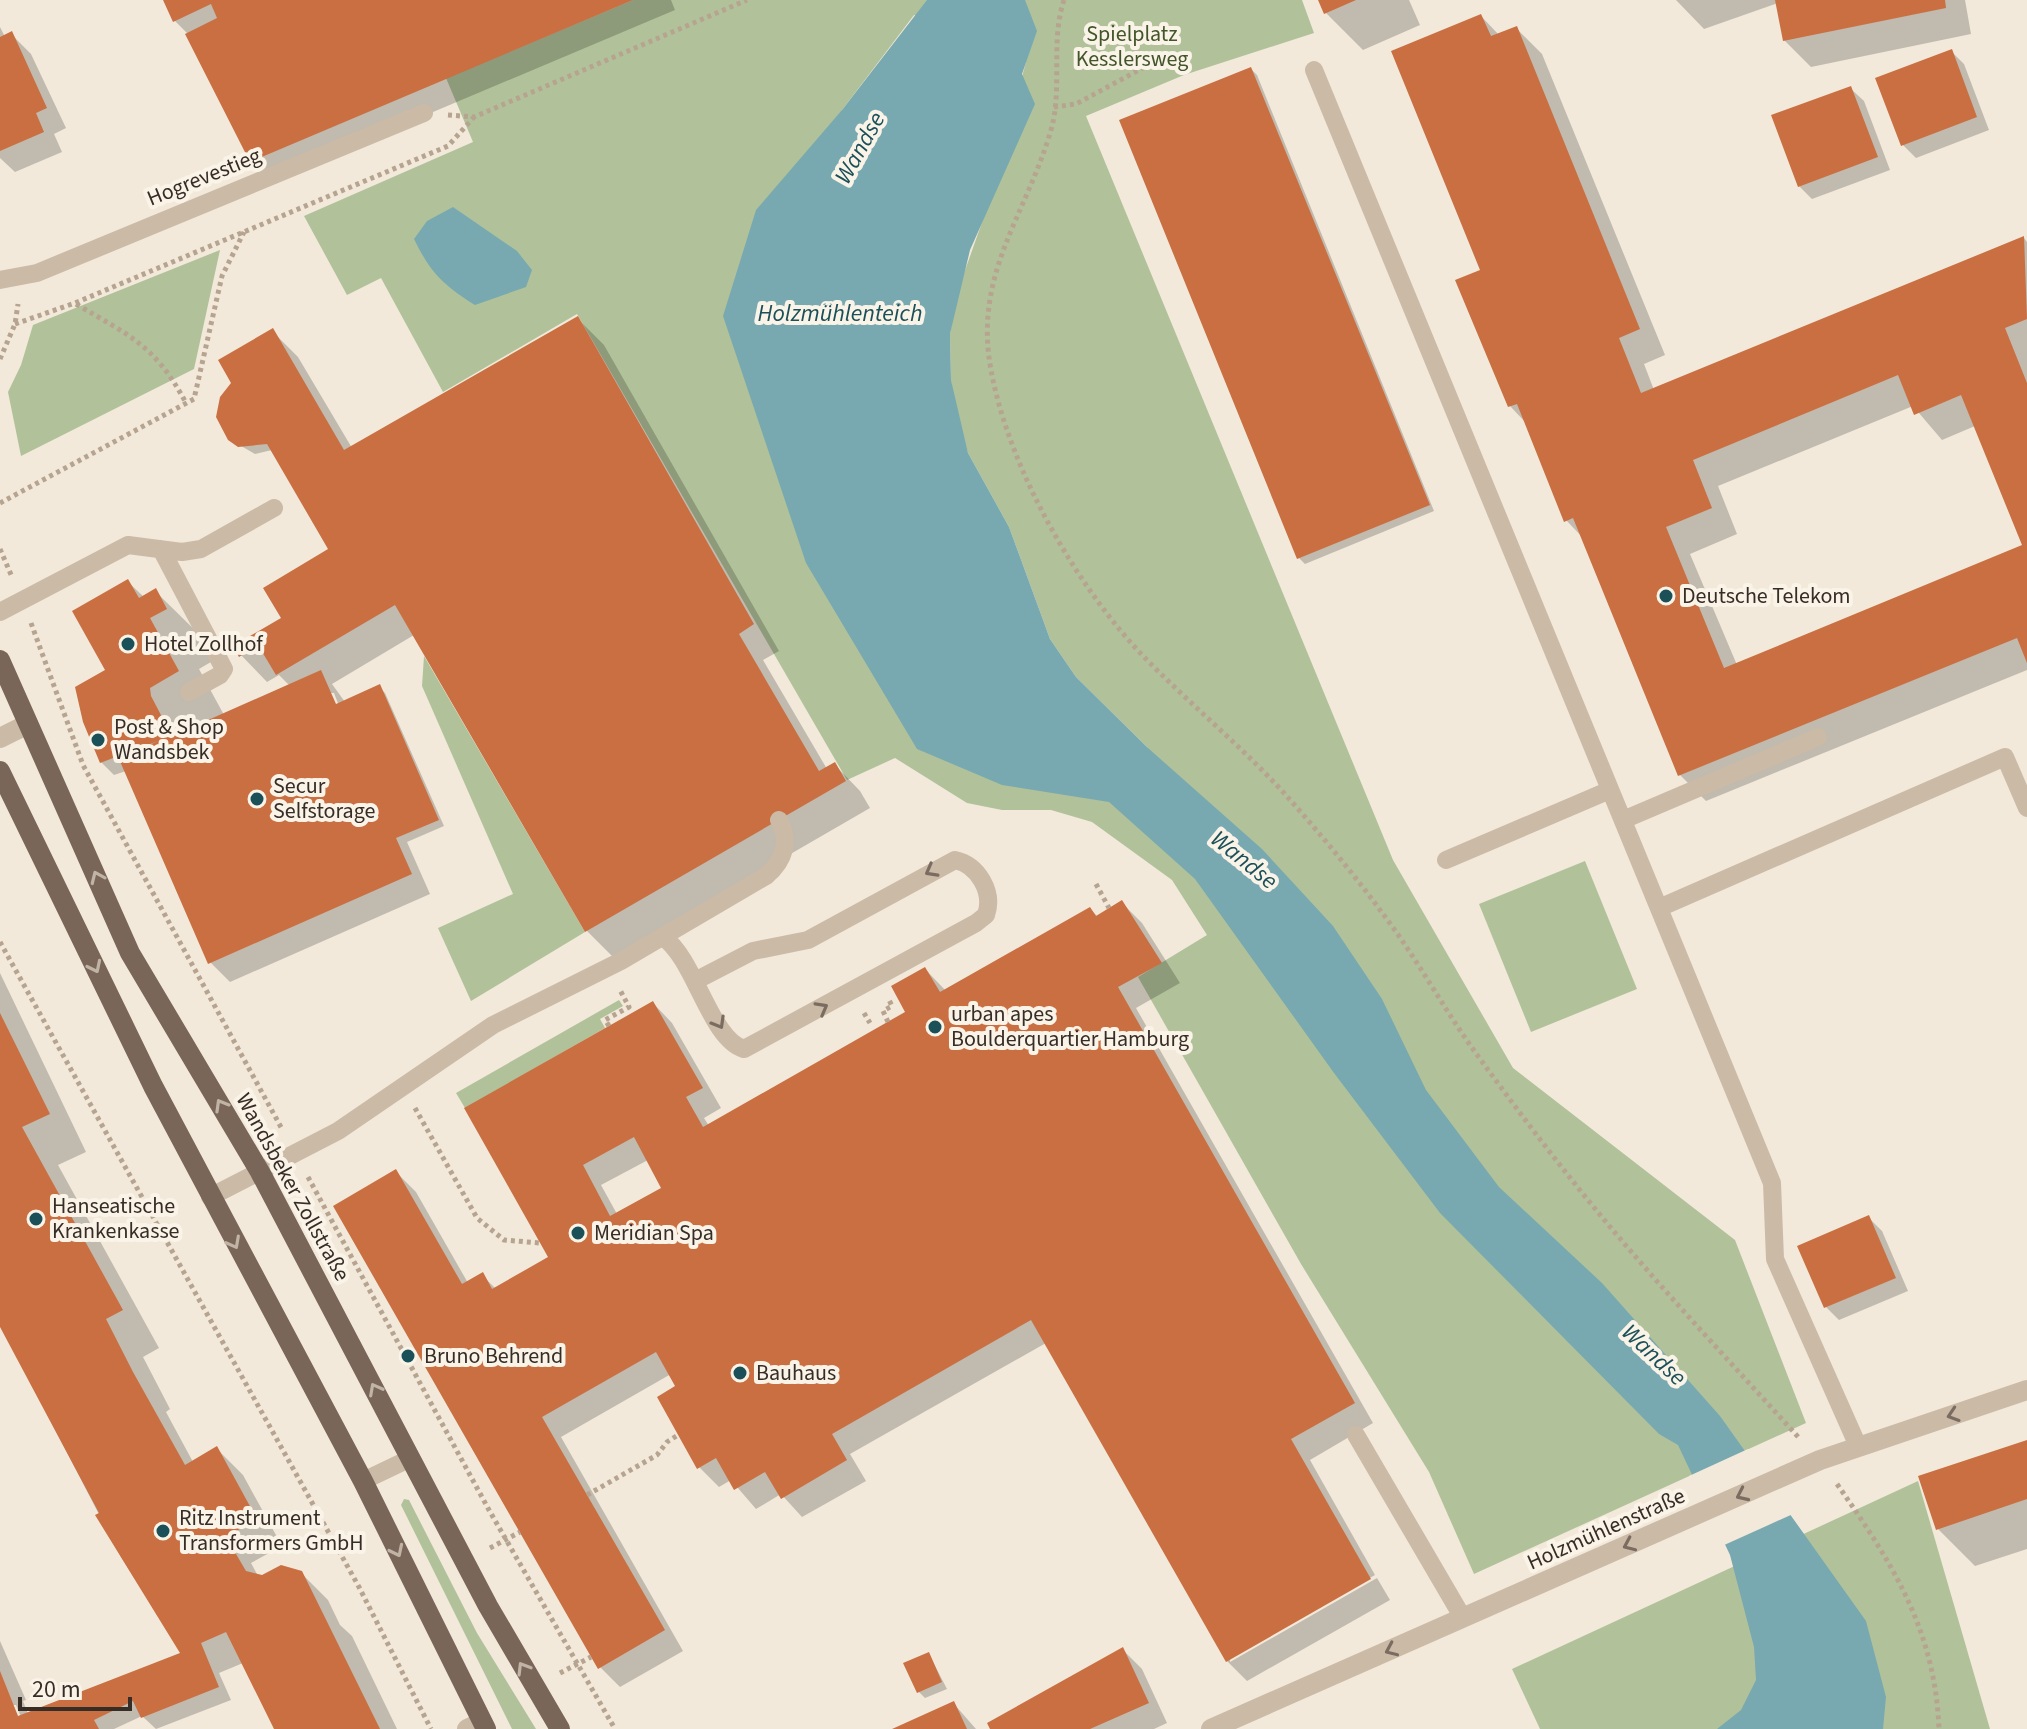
<svg xmlns="http://www.w3.org/2000/svg" width="2027" height="1729" font-family="'Source Sans 3',sans-serif">
<style>
.green{fill:#b1c29a;fill-rule:evenodd}
.water{fill:#78a9b0}
.pier{fill:#f2e9da}
.shadow{fill:#0003;fill-rule:evenodd}
.building{fill:#ca6f41;fill-rule:evenodd}
.lines{fill:none;stroke-linecap:round;stroke-linejoin:round}
.path{stroke:#b7a490;stroke-width:5;stroke-dasharray:4 4;stroke-linecap:butt}
.service{stroke:#cbbaa6;stroke-width:18}
.minor{stroke:#cbbaa6;stroke-width:20}
.tertiary{stroke:#cbbaa6;stroke-width:20}
.primary{stroke:#796658;stroke-width:20}
.oneway{stroke:#7a6c60}
.oneway2{stroke:#c0b4a7}
.poi-dot{fill:#1b5059;stroke:#faf3e7;stroke-width:3}
.labels{text-anchor:middle;dominant-baseline:central;stroke-width:8;stroke-linejoin:round;paint-order:stroke}
.park-label{font-size:22px;fill:#42562a;stroke:#faf3e7}
.street-label{font-size:22px;fill:#372d27;stroke:#faf3e7}
.poi-label{font-size:22px;fill:#372d27;stroke:#faf3e7;text-anchor:start}
.water-label{font-size:24px;font-style:italic;fill:#1b5059;stroke:#faf3e7}
</style>
<rect width="100%" height="100%" fill="#f2e9da"/>
<!-- green -->
<path class="green" d="M633 0H1302L1314 33 1184 75 1086 116 1393 860 1513 1068 1735 1240 1806 1423 1474 1574 1429 1472 1301 1264 1138 977 1207 935 1172 880 1092 822 1051 810H1002L967 803 895 758 847 780 577 314 443 392 381 278 347 295 304 216 473 142 446 78ZM914 15 1026 62 985 214 957 293 950 334 951 381 957 419 968 453 1009 527 1050 639 1076 677 1148 748 806 563 842 110Z
M220 250 194 369 21 456 8 392 21 365 33 325Z
M424 656 585 932 471 1001 438 928 513 894 422 686Z
M1585 861 1637 989 1531 1032 1479 904Z
M619 1000 623 1006 600 1019 605 1028 465 1108 456 1093Z
M1918 1481 1990 1729H1540L1512 1669Z
M404 1499 409 1500 477 1633 536 1729H512L401 1505Z"/>
<!-- water -->
<path class="water" d="M927 0H1025L1037 31 1022 74 1035 104 970 250 950 334 951 380 968 453 1009 527 1050 639 1076 677 1148 748 1262 849 1333 926 1382 999 1426 1090 1499 1187 1602 1283 1720 1416 1866 1621 1886 1697 1883 1729H1717L1741 1710 1756 1680 1754 1647 1730 1555 1678 1445 1659 1434 1440 1213 1334 1073 1195 879 1109 802 1002 785 917 749 806 563 723 316 756 210 842 110Z
M453 207 517 251 532 270 526 287 475 305C443 285 430 272 414 239L427 221Z"/>
<!-- pier -->
<path class="pier" d="M1748 1449 1793 1514 1722 1546 1689 1476Z"/>
<!-- shadow -->
<path class="shadow" d="M165 0H671L675 10 272 180 252 160 187 33 175 21Z
M1320 0H1409L1420 25 1363 50 1326 13Z
M1676 0H1965L1971 34 1811 67 1784 40 1778 3 1704 29Z
M1481 16 1499 35 1516 28 1542 54 1665 355 1644 364 1654 390 2024 238 2027 242V670L1706 801 1680 775 1583 538 1566 520 1526 423 1510 406 1482 271ZM1913 406 1942 440 1975 426 2025 546 1737 665 1690 554 1737 534 1718 486Z
M0 27 5 37 11 34 31 54 66 128 54 134 62 152 15 172 0 158Z
M1951 51 1964 64 1989 130 1916 158 1903 145Z
M1251 69 1257 75 1434 511 1305 564 1299 558Z
M1850 88 1864 101 1890 170 1812 199 1799 186Z
M578 319 604 345 779 651 763 660 827 769 834 764 860 791 870 808 613 957 587 931 414 635 332 684 345 702 379 687 385 693 444 826 407 842 430 894 230 982 210 962 126 771 114 775 101 762 108 671 128 582 144 597 155 591 206 641 216 659 199 669 224 715 290 686 279 675 267 682 241 655 283 619 331 550 272 450 255 454 229 439 272 331 298 357 352 448ZM329 693H334L339 706H335Z
M1122 903 1142 923 1180 983 1136 1008 1373 1423 1310 1460 1375 1575 1230 1657V1662L1377 1578 1390 1600 1247 1681 1227 1661 1046 1343 850 1454 866 1481 802 1517 781 1494 756 1509 731 1480 719 1487 699 1467 678 1387 671 1374 561 1437 683 1651 620 1687 600 1667 396 1172 416 1192 468 1283 482 1275 496 1289 551 1258 466 1109 653 1003 672 1023 721 1108 704 1118 709 1126 908 1013 925 969 946 991 1090 909 1098 917ZM648 1160 664 1189 617 1214 601 1185Z
M0 973 86 1152 58 1165 159 1348 143 1357 170 1409 166 1412 193 1462 217 1449 243 1475 282 1546 251 1563 258 1576 301 1573 328 1600 340 1625 352 1636 397 1729H276L243 1663 219 1673 231 1700 156 1729 142 1716 114 1729H0V1641L26 1700 23 1701 28 1714 182 1653 121 1557 0 1323ZM12 1705H16L24 1724 20 1725Z
M1869 1218 1882 1231 1908 1291 1839 1320 1826 1307 1800 1247Z
M2027 1441V1549L1975 1566 1938 1529Z
M1122 1649 1142 1669 1167 1723 1154 1729H992Z
M929 1654 947 1689 925 1698 919 1692Z
M954 1704 976 1729H897Z"/>
<!-- building -->
<path class="building" d="M163 0H633L250 162 185 34 217 18 211 4 173 22Z
M1318 0H1356L1324 14Z
M1775 0H1945L1946 8 1783 41Z
M1481 14 1491 36 1517 26 1640 329 1619 338 1641 393 2024 236 2027 319 2005 328 2027 383V663L2017 638 1678 776 1573 518 1564 522 1517 404 1508 407 1455 280 1480 270 1391 51ZM1898 375 1914 415 1961 395 2022 545 1724 668 1666 527 1712 508 1693 460Z
M12 31 47 108 36 113 44 132 0 151V37Z
M1952 49 1977 117 1901 146 1875 78Z
M1251 67 1430 505 1297 559 1119 120Z
M1851 86 1878 157 1798 187 1771 115Z
M578 316 754 624 739 634 819 771 835 762 846 781 585 932 395 605 276 675 258 645 239 657 233 646 281 618 263 588 328 549 267 444 238 447 228 440 216 417 220 397 231 383 218 360 273 328 344 450Z
M128 579 139 598 156 588 167 609 150 618 179 671 150 688 151 696 172 736 321 670 336 704 380 684 439 820 396 838 412 874 208 964 119 759 158 741 100 763 83 722 75 687 105 670 72 611Z
M1122 900 1162 963 1118 987 1355 1403 1291 1439 1371 1579 1226 1662 1031 1320 832 1434 847 1460 781 1499 765 1472 734 1490 716 1458 697 1469 657 1397 675 1386 656 1352 542 1417 665 1630 598 1669 333 1206 396 1169 462 1284 483 1272 492 1289 548 1257 464 1108 653 1001 703 1088 686 1097 703 1127 905 1012 891 986 925 967 940 992 1090 907 1096 916ZM634 1137 661 1188 610 1216 583 1165Z
M0 1013 50 1114 22 1127 123 1310 106 1319 133 1372 185 1465 217 1446 257 1519 226 1537 246 1571 262 1575 281 1565 302 1571 380 1729H274L226 1632 201 1643 219 1687 141 1718 133 1701 94 1720 99 1729H0V1671L18 1716 180 1653 95 1515 99 1513 0 1327Z
M1869 1215 1896 1278 1824 1308 1797 1246Z
M2027 1440V1499L1936 1530 1918 1476Z
M1123 1647 1149 1703 1090 1729H990L987 1723Z
M929 1652 942 1682 917 1693 903 1663Z
M954 1701 967 1729H892Z"/>
<g class="lines">
<!-- path -->
<path class="path" d="M1064 0C1050 42 1063 88 1051 130 1026 216 973 274 991 370 1009 469 1077 588 1146 659 1191 705 1241 746 1284 793 1318 831 1353 873 1383 914 1415 956 1440 1002 1470 1045 1504 1092 1539 1139 1575 1184 1646 1273 1724 1355 1800 1439
M1054 107 1076 104 1165 56
M448 115 474 117 747 0
M76 304C130 336 155 345 186 403
M15 324 75 303 448 146 474 117
M0 359 15 324 18 304
M0 503 194 399 222 276 244 232
M0 549 12 577
M31 623 83 765 282 1129
M1096 884 1109 908
M0 942 359 1587 431 1729
M864 1013 870 1023
M888 1022 883 1011 892 1006 889 1000
M609 1026 605 1020 629 1007 620 990
M415 1108 477 1218 504 1240 540 1243
M308 1177 489 1510 615 1729
M1837 1484C1892 1563 1935 1629 1939 1729
M587 1495 657 1455 667 1442 678 1435
M490 1548 520 1532
M560 1673 591 1657"/>
<!-- service -->
<path class="service" d="M1314 70 1772 1183 1775 1259 1858 1446
M0 280 37 273 424 113
M161 549 224 669 220 675 189 692
M0 612 128 545 182 552 201 549 274 508
M1623 820 1818 737
M1446 860 1610 790
M1659 908 2005 757 2027 808
M663 937C695 959 710 1039 744 1049L976 923 986 915C994 892 978 865 955 860L808 940 753 951 695 981
M210 1197 338 1131 493 1025 621 961 766 876C785 860 790 841 779 820
M1356 1435 1463 1618
M363 1481 411 1458"/>
<!-- minor -->
<path class="minor" d="M0 738 28 724
M467 1729 482 1722"/>
<!-- tertiary -->
<path class="tertiary" d="M1211 1729 1820 1460 2027 1390"/>
<!-- primary -->
<path class="primary" d="M0 660 130 953 260 1172 488 1606 560 1729
M0 771 153 1086 363 1481 486 1729"/>
</g>
<!-- one-way arrows -->
<defs><path id="oneway-chevron" d="M-2-3.5L2.5 0L-2 3.5" fill="none" stroke-width="1.6" stroke-linecap="round" stroke-linejoin="round" transform="scale(2)"/></defs>
<g class="oneway">
<use href="#oneway-chevron" transform="translate(931 871) rotate(151)"/>
<use href="#oneway-chevron" transform="translate(822 1008) rotate(-29)"/>
<use href="#oneway-chevron" transform="translate(719 1023) rotate(60)"/>
<use href="#oneway-chevron" transform="translate(1953 1415) rotate(162)"/>
<use href="#oneway-chevron" transform="translate(1742 1495) rotate(155)"/>
<use href="#oneway-chevron" transform="translate(1629 1545) rotate(156)"/>
<use href="#oneway-chevron" transform="translate(1391 1650) rotate(156)"/>
</g>
<g class="oneway2">
<use href="#oneway-chevron" transform="translate(97 877) rotate(-114)"/>
<use href="#oneway-chevron" transform="translate(95 967) rotate(64)"/>
<use href="#oneway-chevron" transform="translate(221 1105) rotate(-120)"/>
<use href="#oneway-chevron" transform="translate(234 1243) rotate(62)"/>
<use href="#oneway-chevron" transform="translate(375 1389) rotate(-118)"/>
<use href="#oneway-chevron" transform="translate(397 1551) rotate(64)"/>
<use href="#oneway-chevron" transform="translate(523 1668) rotate(-121)"/>
</g>
<!-- markers -->
<g class="poi-dot">
<circle cx="1666" cy="596" r="8"/>
<circle cx="128" cy="644" r="8"/>
<circle cx="98" cy="740" r="8"/>
<circle cx="257" cy="799" r="8"/>
<circle cx="935" cy="1027" r="8"/>
<circle cx="36" cy="1219" r="8"/>
<circle cx="578" cy="1233" r="8"/>
<circle cx="408" cy="1356" r="8"/>
<circle cx="740" cy="1373" r="8"/>
<circle cx="163" cy="1531" r="8"/>
</g>
<g class="labels">
<!-- park labels -->
<g class="park-label">
<text x="1132" y="34">Spielplatz<tspan x="1132" dy="25">Kesslersweg</tspan></text>
</g>
<!-- street labels -->
<g class="street-label">
<text transform="translate(204 177) rotate(-22)">Hogrevestieg</text>
<text transform="translate(293 1187) rotate(61)">Wandsbeker Zollstraße</text>
<text transform="translate(1606 1529) rotate(-24)">Holzmühlenstraße</text>
</g>
<!-- poi labels -->
<g class="poi-label">
<text x="1682" y="596">Deutsche Telekom</text>
<text x="144" y="644">Hotel Zollhof</text>
<text x="114" y="727">Post &amp; Shop<tspan x="114" dy="25">Wandsbek</tspan></text>
<text x="273" y="786">Secur<tspan x="273" dy="25">Selfstorage</tspan></text>
<text x="951" y="1014">urban apes<tspan x="951" dy="25">Boulderquartier Hamburg</tspan></text>
<text x="52" y="1206">Hanseatische<tspan x="52" dy="25">Krankenkasse</tspan></text>
<text x="594" y="1233">Meridian Spa</text>
<text x="424" y="1356">Bruno Behrend</text>
<text x="756" y="1373">Bauhaus</text>
<text x="179" y="1518">Ritz Instrument<tspan x="179" dy="25">Transformers GmbH</tspan></text>
</g>
<!-- water labels -->
<g class="water-label">
<text transform="translate(860 148) rotate(-61)">Wandse</text>
<text x="840" y="313">Holzmühlenteich</text>
<text transform="translate(1244 860) rotate(39)">Wandse</text>
<text transform="translate(1654 1355) rotate(43)">Wandse</text>
</g>
</g>
<!-- scale -->
<path d="M20 1697v12h110v-12" fill="none" stroke="#372d27" stroke-width="4"/>
<text x="32" y="1697" font-size="24" fill="#372d27" stroke="#faf3e7" stroke-width="6" paint-order="stroke">20 m</text>
</svg>
